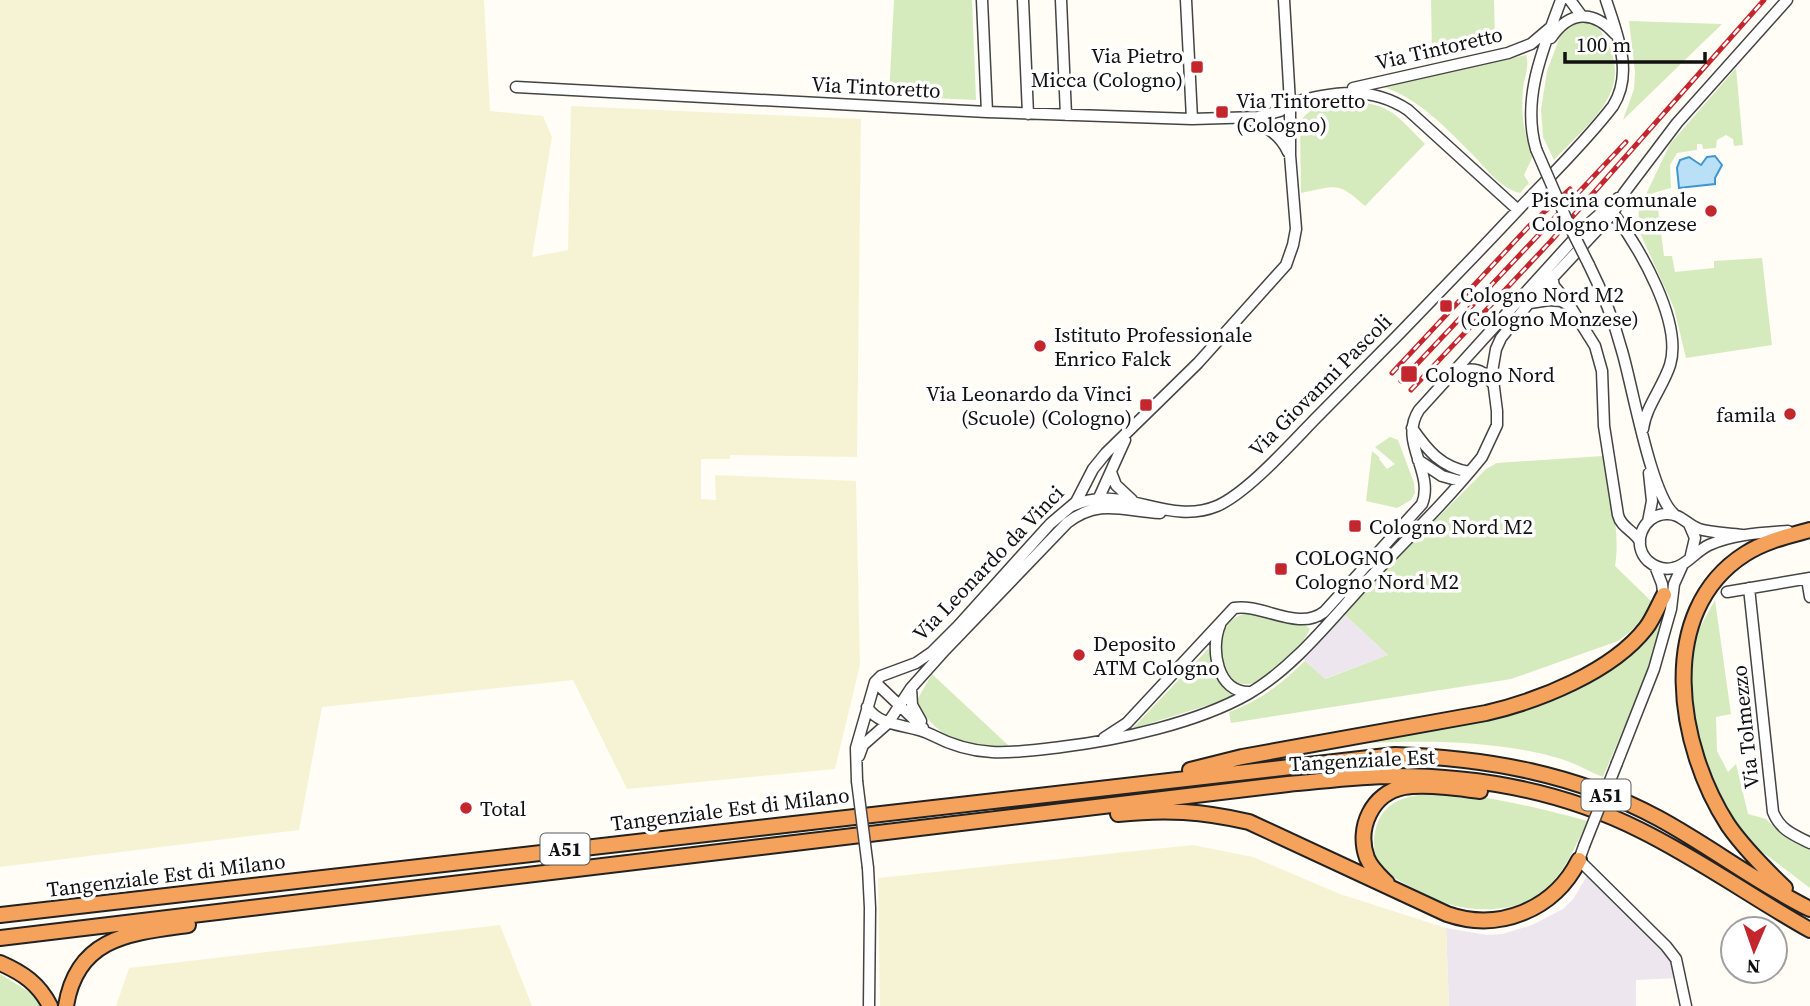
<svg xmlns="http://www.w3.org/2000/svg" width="1810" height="1006" font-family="'Source Serif 4',serif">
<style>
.industrial{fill:#eee6ef}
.farmland{fill:#f6f3d4}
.green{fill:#d5ebbd}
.water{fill:#b9e0f7;stroke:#3f96cf;stroke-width:2}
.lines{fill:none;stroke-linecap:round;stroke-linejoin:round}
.minor-casing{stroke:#444;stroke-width:13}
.highway-casing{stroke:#222;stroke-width:18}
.minor{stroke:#fff;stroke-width:10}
.highway{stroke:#f5a25d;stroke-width:14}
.rail-casing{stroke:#c4262e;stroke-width:5}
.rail{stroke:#fff;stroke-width:2.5;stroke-dasharray:8;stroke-linecap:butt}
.minor-bridge-casing{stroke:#444;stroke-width:13;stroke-linecap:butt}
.minor-bridge{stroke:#fff;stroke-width:10}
.poi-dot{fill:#c4262e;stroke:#fff;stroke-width:2.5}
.labels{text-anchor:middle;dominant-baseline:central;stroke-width:7;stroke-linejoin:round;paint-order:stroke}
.shield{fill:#fff;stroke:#585858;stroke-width:2}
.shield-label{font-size:19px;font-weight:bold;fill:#111}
.street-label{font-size:21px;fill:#111;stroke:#fff}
.poi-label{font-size:21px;fill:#111;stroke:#fff;text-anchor:start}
</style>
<rect width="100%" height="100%" fill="#fffdf5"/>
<!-- industrial -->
<path class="industrial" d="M1343 613 1388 655 1324 679 1301 657Z
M1589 872 1674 959 1679 978 1636 980V1006H1449L1446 928 1487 935 1502 934 1532 925 1563 909 1574 898Z"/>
<!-- farmland -->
<path class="farmland" d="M0 0H484L490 111 543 116 552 137 532 257 568 250 571 106 861 119 857 457 730 455V459H701V499L716 500 715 475 856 481 860 665 835 769 627 789 573 680 322 707 299 830 0 867Z
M1193 845 1253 857 1340 894 1446 928 1449 1006H880L878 878Z
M500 925 532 1006H116L129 968Z"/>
<!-- green -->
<path class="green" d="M894 0H972L976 100 889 96Z
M1431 0H1494L1495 39 1432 52Z
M1586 21 1596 24C1642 86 1595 116 1554 160L1543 137 1541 110 1547 71 1562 31 1576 22Z
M1629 21 1722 24 1623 120 1634 89 1635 72Z
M1526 55C1530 67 1524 77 1523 89 1521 113 1523 133 1533 156L1524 175 1529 183 1520 193C1500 188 1488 170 1474 156 1448 130 1419 98 1383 87Z
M1736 68 1743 145 1734 146 1733 139 1726 135 1717 140 1716 148 1703 149 1702 144H1697V150L1677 153 1670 165 1671 188 1653 193 1652 201H1657L1664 256H1672L1675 272 1714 268V261L1762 258 1772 345 1686 358 1674 308 1641 235 1638 224 1639 209 1670 144Z
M1341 101C1388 102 1394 112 1425 144L1365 206C1337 181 1337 186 1301 193L1300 122C1309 107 1325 105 1341 101Z
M1390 437 1398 440 1414 483 1415 493 1411 500 1397 508 1366 501 1372 451 1380 458 1379 459 1387 469 1395 464 1375 447Z
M1603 456C1609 490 1621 531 1615 566L1652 602C1643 619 1634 630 1618 641L1511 679 1231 723 1229 712C1260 701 1282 683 1305 661L1325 679 1388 655 1343 613 1486 469 1497 463Z
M1715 600 1731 714 1716 717 1717 751 1728 772 1736 764 1748 814 1766 819 1780 833 1810 848V888L1757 848 1731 816 1699 755 1688 675 1692 642Z
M1251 612 1303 623 1310 629C1303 647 1270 675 1253 683 1248 685 1242 684 1236 683 1220 666 1212 634 1235 618 1239 615 1246 614 1251 612Z
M1657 625 1660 626 1649 668 1603 777C1588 771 1573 762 1558 758 1498 741 1432 740 1370 743 1400 735 1429 729 1460 724 1479 720 1499 719 1518 713 1569 698 1623 667 1657 625Z
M1209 648 1220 683 1234 697 1132 729Z
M932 674 1009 746C972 751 931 737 917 700Z
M1450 793C1497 798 1542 809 1588 821 1576 844 1565 872 1545 890 1520 912 1479 913 1448 904 1426 897 1405 883 1385 873 1376 866 1374 854 1374 843 1376 796 1412 794 1450 793Z
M0 974 39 998 43 1006H0Z"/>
<!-- water -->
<path class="water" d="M1715 156 1722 165 1715 178V184L1679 188 1677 168 1680 160 1689 157 1701 165 1707 157Z"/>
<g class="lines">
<defs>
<path id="minor" d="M982 0 987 112
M1023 0 1028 114
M1061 0 1066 115
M1186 0 1192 119
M1570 0 1581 15
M1551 38C1569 11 1593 9 1615 34
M516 87 987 112 1192 119 1258 117 1280 111 1290 103
M1353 88 1508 53 1531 44 1551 27
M1286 104C1329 94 1367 83 1408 110L1518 210
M1247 118C1265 126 1280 134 1288 152
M1536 149C1521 98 1544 47 1561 0
M1607 212 1613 213C1639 247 1683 322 1670 365 1663 387 1646 406 1643 429
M1589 265C1603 293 1614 321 1622 351 1632 384 1651 495 1674 514
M1552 276 1554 286 1569 304
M1530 303 1549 300 1561 301 1570 306 1595 346 1602 371 1604 426 1618 515C1621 528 1635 531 1640 542
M1457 372C1472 367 1484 369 1492 383
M1412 428C1428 451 1441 467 1469 472
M1418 460 1442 476 1460 481
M1111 472 1116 485 1132 500
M1097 502 1125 440
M1072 506C1123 482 1167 527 1217 506 1249 492 1294 440 1320 414 1386 348 1451 281 1516 212 1548 178 1584 144 1613 106 1634 73 1617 34 1606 0
M1648 522 1652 501 1649 473
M1689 524 1695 538 1691 555
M1742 535C1728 533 1712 533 1699 529 1686 524 1680 513 1666 514 1642 515 1631 545 1648 561 1655 567 1664 570 1673 568 1686 566 1696 551 1709 545 1734 534 1761 533 1788 531
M1655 566 1662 584 1664 600
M1807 579 1810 597
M1749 588 1773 812C1780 830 1794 835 1810 843
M1727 592 1810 578
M1220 625C1210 649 1217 693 1250 692
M875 682 923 728
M911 688 912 705 921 721
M867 707C881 729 910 723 932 735 978 759 1012 753 1061 747 1119 740 1197 723 1248 694 1292 669 1329 622 1363 585 1403 543 1446 502 1482 457L1497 425V411L1492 372 1496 349 1501 338 1529 303 1613 213 1624 193 1677 123 1787 0
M1104 738 1127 723 1234 608C1262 603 1298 632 1324 612L1422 504C1435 472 1398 442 1419 410L1584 228 1618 198
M859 756 863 745 888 723 911 688 945 650 1067 523C1099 498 1123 511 1160 513
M1617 763 1654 669 1671 609 1674 584 1683 564
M857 781 856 748 875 682 881 676 916 663 932 652 958 626 1050 524 1076 502 1093 469 1106 453 1198 363 1286 265 1293 245 1296 229 1290 155V103L1284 0
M1584 846 1579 860 1666 946 1676 959 1686 1006
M868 868 870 908 869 1006"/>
<path id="highway" d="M1190 770 1242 757 1486 713C1538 701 1612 672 1646 628 1653 619 1658 606 1664 595
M1118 814C1165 809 1202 811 1249 822L1447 914C1499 932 1554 910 1579 860
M1387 883C1380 876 1371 868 1367 858 1356 828 1372 793 1404 787 1425 783 1459 788 1480 791
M1785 888C1765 869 1744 848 1728 825 1678 748 1654 612 1745 554 1765 541 1788 536 1810 530
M0 915 1395 755C1487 758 1576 774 1658 818 1710 846 1757 883 1810 909
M0 938 1288 784C1323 781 1358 776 1394 776 1478 776 1564 792 1640 830 1699 859 1753 898 1810 930
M0 963C23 973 39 984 50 1006
M66 1006C77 937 130 933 188 925"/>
</defs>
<!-- minor casing -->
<use href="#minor" class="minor-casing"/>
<!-- highway casing -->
<use href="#highway" class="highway-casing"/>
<!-- minor -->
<use href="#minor" class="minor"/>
<!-- highway -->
<use href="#highway" class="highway"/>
<defs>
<path id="rail" d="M1392 373 1532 223 1570 189
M1401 381 1626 142
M1411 390 1551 241 1764 0"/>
</defs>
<!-- rail casing -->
<use href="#rail" class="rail-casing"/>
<!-- rail -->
<use href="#rail" class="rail"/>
<defs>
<path id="minor-bridge" d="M1536 149 1569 225 1589 265
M857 781 868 868
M1584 846 1617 763"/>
</defs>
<!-- minor-bridge casing -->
<use href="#minor-bridge" class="minor-bridge-casing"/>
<!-- minor-bridge -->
<use href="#minor-bridge" class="minor-bridge"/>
</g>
<!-- markers -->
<g class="poi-dot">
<rect x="1190" y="60" width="14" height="14" rx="3.5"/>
<rect x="1215" y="105" width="14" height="14" rx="3.5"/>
<circle cx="1711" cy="211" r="7"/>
<rect x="1439" y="299" width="14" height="14" rx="3.5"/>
<circle cx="1040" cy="346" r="7"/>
<rect x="1400" y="365" width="18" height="18" rx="3.5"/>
<rect x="1139" y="398" width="14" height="14" rx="3.5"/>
<circle cx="1790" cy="414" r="7"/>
<rect x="1348" y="519" width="14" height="14" rx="3.5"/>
<rect x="1274" y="562" width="14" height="14" rx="3.5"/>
<circle cx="1079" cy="655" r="7"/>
<circle cx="466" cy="808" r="7"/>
</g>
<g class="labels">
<!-- shield labels -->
<g class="shield">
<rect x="1581.5" y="779.5" width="49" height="31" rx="5"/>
<rect x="540.5" y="833.5" width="49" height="31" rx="5"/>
</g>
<g class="shield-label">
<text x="1606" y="795">A51</text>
<text x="565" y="849">A51</text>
</g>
<!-- street labels -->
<g class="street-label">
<text transform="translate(1439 48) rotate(-13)">Via Tintoretto</text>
<text transform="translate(876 87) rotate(3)">Via Tintoretto</text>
<text transform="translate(1320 385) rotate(-45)">Via Giovanni Pascoli</text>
<text transform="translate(988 563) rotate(-46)">Via Leonardo da Vinci</text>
<text transform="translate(1745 727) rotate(-96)">Via Tolmezzo</text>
<text transform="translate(1362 760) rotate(-3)">Tangenziale Est</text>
<text transform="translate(730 809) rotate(-7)">Tangenziale Est di Milano</text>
<text transform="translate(166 875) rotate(-7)">Tangenziale Est di Milano</text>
</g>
<!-- poi labels -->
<g class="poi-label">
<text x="1183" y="55" text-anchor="end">Via Pietro<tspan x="1183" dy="24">Micca (Cologno)</tspan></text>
<text x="1236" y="100">Via Tintoretto<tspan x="1236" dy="24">(Cologno)</tspan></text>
<text x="1697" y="199" text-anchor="end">Piscina comunale<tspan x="1697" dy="24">Cologno Monzese</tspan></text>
<text x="1460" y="294">Cologno Nord M2<tspan x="1460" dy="24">(Cologno Monzese)</tspan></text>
<text x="1054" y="334">Istituto Professionale<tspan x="1054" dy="24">Enrico Falck</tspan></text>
<text x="1425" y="374">Cologno Nord</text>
<text x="1132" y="393" text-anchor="end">Via Leonardo da Vinci<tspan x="1132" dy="24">(Scuole) (Cologno)</tspan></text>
<text x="1776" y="414" text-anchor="end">famila</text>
<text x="1369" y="526">Cologno Nord M2</text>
<text x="1295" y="557">COLOGNO<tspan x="1295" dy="24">Cologno Nord M2</tspan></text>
<text x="1093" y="643">Deposito<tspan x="1093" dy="24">ATM Cologno</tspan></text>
<text x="480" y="808">Total</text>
</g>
</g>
<!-- north arrow -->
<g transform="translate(1754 950) rotate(182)"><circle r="33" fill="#ffffff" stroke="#a0a0a0" stroke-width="2"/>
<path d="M0-5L12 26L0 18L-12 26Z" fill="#c4262e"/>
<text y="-10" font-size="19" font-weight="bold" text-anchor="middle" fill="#111111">N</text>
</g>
<!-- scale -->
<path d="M1565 52v10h140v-10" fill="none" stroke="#111111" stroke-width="3.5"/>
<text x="1576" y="52" font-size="21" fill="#111111" stroke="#ffffff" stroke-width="5" paint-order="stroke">100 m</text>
</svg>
